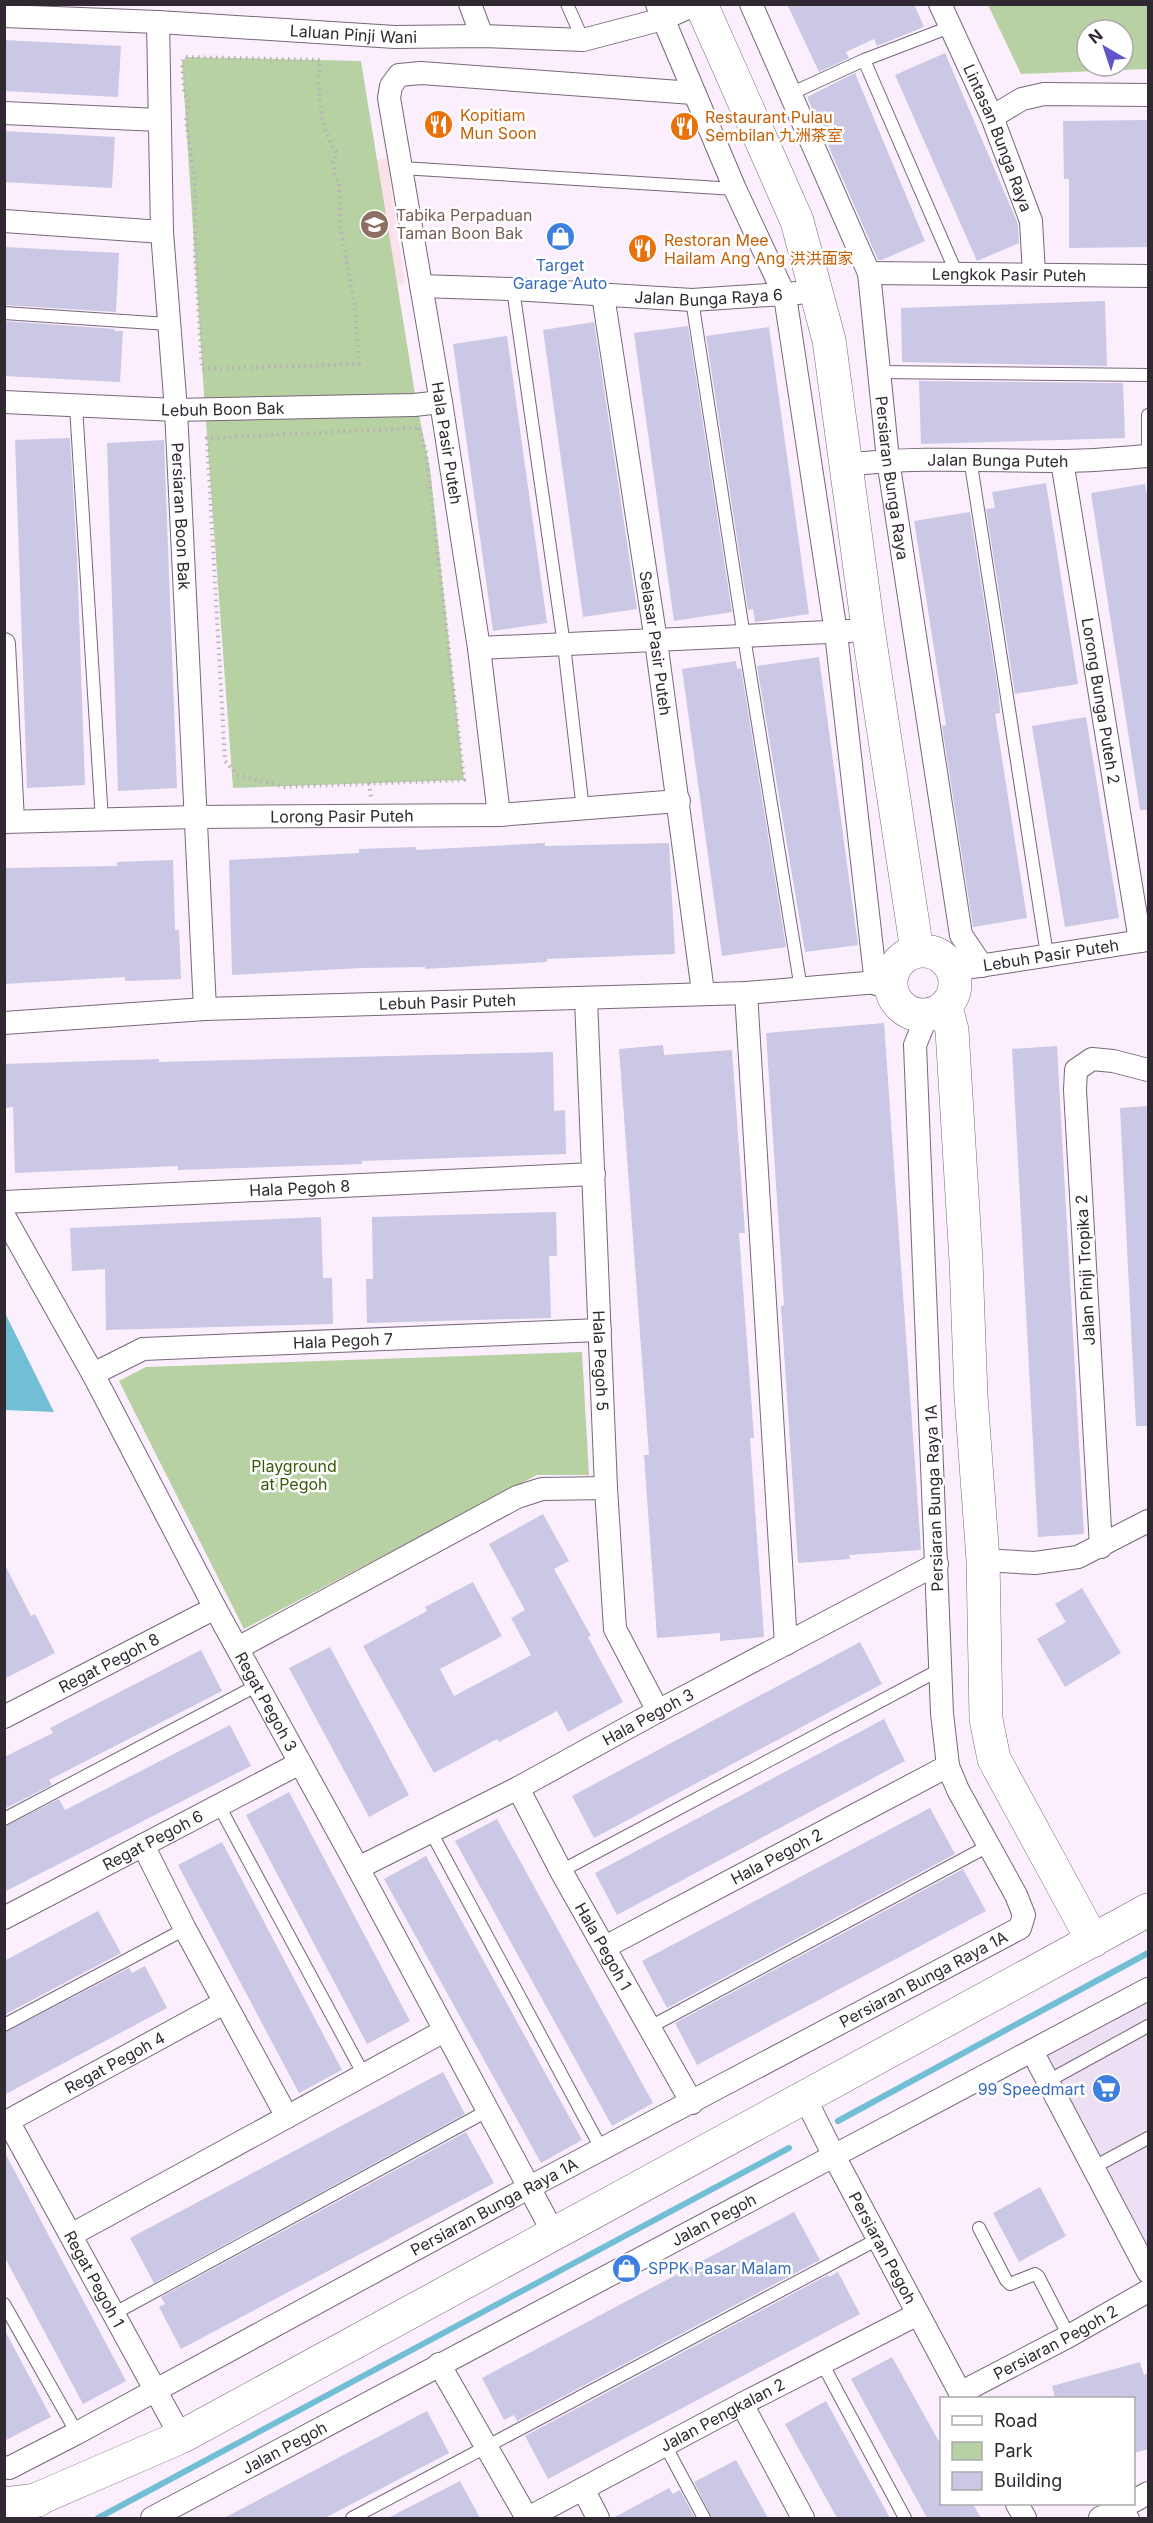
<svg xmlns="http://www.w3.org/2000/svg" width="1153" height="2523" font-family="Inter,'Noto Sans SC',sans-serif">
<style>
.commercial{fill:#ede0f4}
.education{fill:#fbe2ea}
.green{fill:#b7d1a3;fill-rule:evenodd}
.water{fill:#71bed5}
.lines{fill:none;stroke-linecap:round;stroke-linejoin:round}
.stream{stroke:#71bed5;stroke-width:6}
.building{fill:#cac8e4}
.lane-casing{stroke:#78667b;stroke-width:14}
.street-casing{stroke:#78667b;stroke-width:24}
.secondary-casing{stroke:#78667b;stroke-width:34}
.primary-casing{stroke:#78667b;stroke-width:34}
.path{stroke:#b9aebb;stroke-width:4;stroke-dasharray:1.5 4.5;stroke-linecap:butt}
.lane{stroke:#fff;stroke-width:12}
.street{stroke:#fff;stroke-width:22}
.secondary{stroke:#fff;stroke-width:33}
.primary{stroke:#fff;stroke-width:33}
.labels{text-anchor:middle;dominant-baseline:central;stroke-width:5;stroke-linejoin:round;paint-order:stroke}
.street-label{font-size:16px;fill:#302932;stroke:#fff}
.food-label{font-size:16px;fill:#c56008;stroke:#fff;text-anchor:start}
.education-label{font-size:16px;fill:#785e54;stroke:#fff;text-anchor:start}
.shop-label{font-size:16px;fill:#366cbe;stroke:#fff}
.park-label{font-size:16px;fill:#355905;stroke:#fff}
</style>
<rect width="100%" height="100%" fill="#fbeffd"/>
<!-- commercial -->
<path class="commercial" d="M1148 2003V2255L1047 2057Z"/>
<!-- education -->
<path class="education" d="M387 158 405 284 362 290 345 165Z"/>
<!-- green -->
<path class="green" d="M988 5H1148V69L1021 74ZM1087 30H1123V66H1087Z
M186 57 361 61 416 400 430 469 464 780 233 788 205 409 182 62Z
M582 1352 589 1475H537L244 1629 119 1381 146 1367Z"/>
<!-- water -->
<path class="water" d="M5 1313 54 1412 5 1410Z"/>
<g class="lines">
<!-- stream -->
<path class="stream" d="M838 2121 1148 1953
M98 2518 789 2148"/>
</g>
<!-- building -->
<path class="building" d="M787 4H914L924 27 877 46 874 39 846 52 849 58 819 72Z
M4 40 121 46 118 97 4 91Z
M945 53 1018 224 1019 243 977 261 895 75Z
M855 73 925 241 882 260H878L807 97Z
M1149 120V247L1069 248V179H1064L1063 121Z
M4 131 115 137 112 188 4 182Z
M4 247 119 253 116 312 4 305Z
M1105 301 1107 366 902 362 901 308Z
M4 321 115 329 114 331H123L120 382 4 376Z
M594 322 637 609 583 617 543 330Z
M688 326 732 612 674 621 634 333Z
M769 327 809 614 755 622 753 609 748 610 706 336Z
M507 336 547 623 493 631 453 344Z
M919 381 1123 383 1125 438 921 444Z
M70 438 77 557 85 785 27 788 15 440Z
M164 440 177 788 118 791 107 443Z
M1046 483 1078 684 1015 694 986 509 995 508 992 492Z
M1145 484 1149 506V810H1140L1091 493Z
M970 512 999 697 1000 713 995 714 1027 918 973 927 942 726 946 725 914 521Z
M819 657 858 945 805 952 757 666Z
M736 661 737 669 741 668 786 947 722 956 682 669Z
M1086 717 1119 918 1065 927 1032 726Z
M545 843V846L669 843 675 954 547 959V962L425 969V967L362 968 232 975 229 860 359 853V849L416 847V850Z
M173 860 175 930H179L181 979 125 981V977L4 984V868L117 866V862Z
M884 1023 921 1550 849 1555 850 1559 798 1563 781 1306 784 1305 766 1033Z
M663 1045 664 1055 732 1050 745 1233H739L754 1438H750L764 1637 720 1641V1633L657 1638 644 1455H649L619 1049Z
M1057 1046 1084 1534 1038 1537 1012 1049Z
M553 1052 554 1111 565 1110 566 1154 362 1161V1164L178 1170V1166L15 1173 13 1107 4 1108V1064L159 1059V1062Z
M1149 1106V1426H1136L1120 1108Z
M556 1212 557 1256H549L551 1318 367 1323 366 1279H373L372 1217Z
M321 1217 323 1278H332L333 1324 106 1330 105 1269 72 1271 70 1228Z
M543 1514 569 1561 554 1569 591 1636 588 1637 623 1702 568 1732 557 1711 499 1742 497 1739 434 1773 363 1646 427 1611 425 1607 473 1582 502 1636 440 1669 454 1696 531 1655 511 1618 525 1610 489 1544Z
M4 1563 31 1616 35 1614 55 1653 4 1679Z
M1082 1588 1121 1653 1065 1687 1037 1639 1066 1622 1055 1604Z
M860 1642 882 1684 594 1838 572 1796Z
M330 1647 409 1795 369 1817 289 1668Z
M201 1650 222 1691 49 1780 52 1785 4 1809V1757L53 1733 50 1728Z
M884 1719 905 1761 617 1915 595 1873Z
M230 1725 251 1766 4 1892V1827L59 1799 65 1810Z
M289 1792 410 2021 367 2044 246 1815Z
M930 1808 955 1854 667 2008 642 1961Z
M497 1819 653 2103 612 2126 455 1841Z
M222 1842 342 2070 299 2093 178 1865Z
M426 1856 582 2140 541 2163 384 1879Z
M963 1869 986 1911 697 2065 675 2023Z
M98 1911 121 1953 4 2015V1961Z
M145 1966 167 2008 4 2095V2033L129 1968 132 1973Z
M443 2072 465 2114 154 2283 130 2238Z
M466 2132 494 2183 181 2349 159 2307 165 2304 161 2297Z
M4 2151 126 2381 83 2404 4 2256Z
M1040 2187 1066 2236 1019 2262 993 2213Z
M794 2212 820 2260 517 2421 514 2415 504 2420 482 2378Z
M838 2272 860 2314 548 2479 525 2436 828 2275 829 2277Z
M4 2329 51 2417 4 2441Z
M892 2357 942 2447V2504H973L981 2518H927L851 2379Z
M1140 2362 1144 2375 1149 2373V2449L1134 2453V2398H1055L1052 2386Z
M826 2401 890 2518H837L785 2424Z
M427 2411 449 2453 325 2518H224Z
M736 2460 768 2518H712L694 2482Z
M460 2481 480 2518H388Z
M669 2488 673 2494 680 2490 695 2518H613Z"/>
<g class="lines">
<defs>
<path id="lane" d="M567 4 583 40
M864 60 956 272
M790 94 864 60 950 27
M402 168 735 189
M513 289 564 645 583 810
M692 300 744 637 801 989
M4 313 168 324
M879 372 1148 375
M76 406 102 821
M1148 415V453
M970 458 1047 955
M218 1804 364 2075
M4 1819 258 1685
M431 1832 602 2150
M561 1871 941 1669
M4 2025 185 1929
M650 2027 990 1845
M1048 2081 1148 2026
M1094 2167 1148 2138
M979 2228 1006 2280 1010 2284 1035 2274 1038 2276 1069 2336
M4 2304 77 2433
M115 2313 487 2111
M822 2363 905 2518
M665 2445 704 2518
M1126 2505 1133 2518
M352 2518 878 2239"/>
<g id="street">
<path d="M470 4 482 36"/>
<path d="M657 4 735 189 785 296 836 633 876 984"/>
<path id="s1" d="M751 4 869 273 888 460 961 935 982 966"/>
<path id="s2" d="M940 4 992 117 1031 221 1034 274"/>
<path id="s3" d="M4 16 158 22 395 37 482 36 583 40 663 19 696 4"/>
<path id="s4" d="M158 22 162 232 176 410 205 1009"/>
<path d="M4 113 159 120"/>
<path d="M992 117 1022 99 1044 94 1148 95"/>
<path d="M4 221 162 232"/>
<path id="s5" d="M869 273 1148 276"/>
<path id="s6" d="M421 286 513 289 692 300 798 293"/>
<path id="s7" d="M603 295 656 641 703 992"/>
<path id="s8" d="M4 402 176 410 414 405 441 402"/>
<path id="s9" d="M1062 461 1140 941"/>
<path id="s10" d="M846 465C918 456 989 461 1061 461 1090 461 1120 458 1148 456"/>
<path d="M4 644 13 821"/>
<path d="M479 648 850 631"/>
<path d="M499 815 479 648 441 402 389 98 391 86 399 75 421 73 693 93"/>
<path id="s11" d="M4 822 196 817 499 815 679 801"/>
<path id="s12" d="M953 970 1148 940"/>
<path d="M746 993 786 1644"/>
<path id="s13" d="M586 999 606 1488 615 1629 658 1711"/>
<path id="s14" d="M4 1023 205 1009 746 993 890 981"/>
<path id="s15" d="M4 1202 594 1174"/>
<path id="s16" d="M4 1216 93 1374 215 1608 358 1868 554 2234"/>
<path id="s17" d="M93 1374 143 1349 600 1330"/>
<path d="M1101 1547 1075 1090 1076 1070 1092 1059 1113 1061 1148 1070"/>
<path d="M983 1560 1035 1563 1078 1557 1148 1521"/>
<path d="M238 1648 517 1497 542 1489 606 1488"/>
<path id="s18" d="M4 1717 215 1608"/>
<path id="s19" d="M518 1788 561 1871 692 2103"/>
<path d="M143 1845 185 1929 287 2117"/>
<path id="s20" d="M358 1868 518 1788 658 1711 937 1564"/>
<path id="s21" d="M4 1918 300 1763"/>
<path id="s22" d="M605 1947 948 1766"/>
<path d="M1032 2051 1148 2272"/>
<path id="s23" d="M804 2096 835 2158 963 2398"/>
<path id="s24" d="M8 2121 181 2437"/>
<path id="s25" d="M4 2123 224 2003"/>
<path d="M71 2235 444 2031"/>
<path d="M439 2364 527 2518"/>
<path id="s26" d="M960 2393 1069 2336 1148 2291"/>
<path d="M742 2404 803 2518"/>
<path id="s27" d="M4 2467 9 2468 77 2433 528 2188 1020 1928 1024 1915 1016 1895 958 1790 948 1766 942 1713 915 1045 927 1016"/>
<path d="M583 2489 598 2518"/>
<path d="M1134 2501 1148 2493"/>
<path d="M1017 2504 1025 2518"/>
<path id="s28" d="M152 2518 1148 1989"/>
<path id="s29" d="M528 2518 742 2404 918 2314"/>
<path d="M1100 2518 1129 2504"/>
</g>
<path id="secondary" d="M701 4 797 221 829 340 868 628 917 951
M891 983a32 32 0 1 1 64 0a32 32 0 1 1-64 0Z
M946 1007 952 1030 966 1261 971 1396 983 1560 986 1719 994 1759 1093 1941
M12 2510 181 2437 1148 1910"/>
<path id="primary" d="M4 2504 38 2500"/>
</defs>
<!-- lane casing -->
<use href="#lane" class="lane-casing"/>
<!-- street casing -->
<use href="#street" class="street-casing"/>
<!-- secondary casing -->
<use href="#secondary" class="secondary-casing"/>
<!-- primary casing -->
<use href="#primary" class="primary-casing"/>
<!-- path -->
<path class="path" d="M186 57 320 60C318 91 318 127 337 153L333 163 335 177 339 184 341 232 355 306 359 364 202 369 195 257V181L186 120 189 104 184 91 182 62Z
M419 428 426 452 464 780 284 787 238 775 225 761 207 438Z
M369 783 371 797"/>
<!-- lane -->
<use href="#lane" class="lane"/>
<!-- street -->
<use href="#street" class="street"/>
<!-- secondary -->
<use href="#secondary" class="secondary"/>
<!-- primary -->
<use href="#primary" class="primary"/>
</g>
<!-- icons -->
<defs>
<symbol id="restaurant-disc" viewBox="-11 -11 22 22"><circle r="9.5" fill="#e8710a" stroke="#fff"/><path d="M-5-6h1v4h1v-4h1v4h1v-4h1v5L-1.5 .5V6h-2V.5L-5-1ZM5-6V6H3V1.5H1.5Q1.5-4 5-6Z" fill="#fff"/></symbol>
<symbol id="school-disc" viewBox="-11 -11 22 22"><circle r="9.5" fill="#8d6e63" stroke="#fff"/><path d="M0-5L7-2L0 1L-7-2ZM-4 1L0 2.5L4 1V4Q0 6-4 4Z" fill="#fff"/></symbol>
<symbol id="shop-disc" viewBox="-11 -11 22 22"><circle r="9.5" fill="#3f7fe0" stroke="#fff"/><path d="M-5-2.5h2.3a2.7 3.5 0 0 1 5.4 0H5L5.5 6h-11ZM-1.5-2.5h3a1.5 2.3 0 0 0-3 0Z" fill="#fff"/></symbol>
<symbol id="supermarket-disc" viewBox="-11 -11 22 22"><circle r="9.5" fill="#3f7fe0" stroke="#fff"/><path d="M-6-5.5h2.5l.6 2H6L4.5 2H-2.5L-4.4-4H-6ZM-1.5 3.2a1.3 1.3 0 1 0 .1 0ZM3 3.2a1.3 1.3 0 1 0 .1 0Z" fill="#fff"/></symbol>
</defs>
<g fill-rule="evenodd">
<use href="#restaurant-disc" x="422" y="108" width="33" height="33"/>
<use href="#restaurant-disc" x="668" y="110" width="33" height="33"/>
<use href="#school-disc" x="358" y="208" width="33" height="33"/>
<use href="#shop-disc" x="544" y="220" width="33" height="33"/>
<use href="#restaurant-disc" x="626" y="232" width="33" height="33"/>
<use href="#supermarket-disc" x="1090" y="2072" width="33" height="33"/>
<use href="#shop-disc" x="610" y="2252" width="33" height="33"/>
</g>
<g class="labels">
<!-- street labels -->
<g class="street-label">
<text stroke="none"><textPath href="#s3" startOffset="350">Laluan Pinji Wani</textPath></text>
<text stroke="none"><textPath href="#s2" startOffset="146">Lintasan Bunga Raya</textPath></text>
<text stroke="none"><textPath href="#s5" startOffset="140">Lengkok Pasir Puteh</textPath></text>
<text stroke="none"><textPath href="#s6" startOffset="288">Jalan Bunga Raya 6</textPath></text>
<text stroke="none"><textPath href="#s8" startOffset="219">Lebuh Boon Bak</textPath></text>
<text transform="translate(447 443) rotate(81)">Hala Pasir Puteh</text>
<text stroke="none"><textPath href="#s10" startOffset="152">Jalan Bunga Puteh</textPath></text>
<text stroke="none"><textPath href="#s1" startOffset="500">Persiaran Bunga Raya</textPath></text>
<text stroke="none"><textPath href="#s4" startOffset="495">Persiaran Boon Bak</textPath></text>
<text stroke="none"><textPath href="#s7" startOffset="352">Selasar Pasir Puteh</textPath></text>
<text stroke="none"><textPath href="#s9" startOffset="243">Lorong Bunga Puteh 2</textPath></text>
<text stroke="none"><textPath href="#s11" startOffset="338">Lorong Pasir Puteh</textPath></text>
<text stroke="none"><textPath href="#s12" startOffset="99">Lebuh Pasir Puteh</textPath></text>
<text stroke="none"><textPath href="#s14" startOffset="444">Lebuh Pasir Puteh</textPath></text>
<text stroke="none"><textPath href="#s15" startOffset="296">Hala Pegoh 8</textPath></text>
<text transform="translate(1085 1270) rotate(-93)">Jalan Pinji Tropika 2</text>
<text stroke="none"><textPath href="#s17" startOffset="256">Hala Pegoh 7</textPath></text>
<text stroke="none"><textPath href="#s13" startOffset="362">Hala Pegoh 5</textPath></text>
<text transform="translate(934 1498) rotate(-92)">Persiaran Bunga Raya 1A</text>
<text stroke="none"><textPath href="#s18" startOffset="118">Regat Pegoh 8</textPath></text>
<text stroke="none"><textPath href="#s16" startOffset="552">Regat Pegoh 3</textPath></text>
<text stroke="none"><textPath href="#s20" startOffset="327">Hala Pegoh 3</textPath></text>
<text stroke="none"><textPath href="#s21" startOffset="168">Regat Pegoh 6</textPath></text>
<text stroke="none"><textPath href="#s22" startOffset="194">Hala Pegoh 2</textPath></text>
<text stroke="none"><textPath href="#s19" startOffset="180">Hala Pegoh 1</textPath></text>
<text stroke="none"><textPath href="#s27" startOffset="1042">Persiaran Bunga Raya 1A</textPath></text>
<text stroke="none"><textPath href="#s25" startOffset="126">Regat Pegoh 4</textPath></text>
<text stroke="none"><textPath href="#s27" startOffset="556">Persiaran Bunga Raya 1A</textPath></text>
<text stroke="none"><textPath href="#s28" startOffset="636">Jalan Pegoh</textPath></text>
<text stroke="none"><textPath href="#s23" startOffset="171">Persiaran Pegoh</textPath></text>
<text stroke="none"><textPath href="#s24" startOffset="180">Regat Pegoh 1</textPath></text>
<text stroke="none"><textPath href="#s26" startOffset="108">Persiaran Pegoh 2</textPath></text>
<text stroke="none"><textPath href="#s29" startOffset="220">Jalan Pengkalan 2</textPath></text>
<text stroke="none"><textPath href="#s28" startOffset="150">Jalan Pegoh</textPath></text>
</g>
<!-- food labels -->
<g class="food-label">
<text x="460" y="115">Kopitiam<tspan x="460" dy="18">Mun Soon</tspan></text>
<text x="705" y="117">Restaurant Pulau<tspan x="705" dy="18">Sembilan 九洲茶室</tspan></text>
<text x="664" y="240">Restoran Mee<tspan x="664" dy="18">Hailam Ang Ang 洪洪面家</tspan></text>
</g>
<!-- education labels -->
<g class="education-label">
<text x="396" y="215">Tabika Perpaduan<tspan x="396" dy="18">Taman Boon Bak</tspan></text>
</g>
<!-- shop labels -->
<g class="shop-label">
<text x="560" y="265">Target<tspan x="560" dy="18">Garage Auto</tspan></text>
<text x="1085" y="2089" text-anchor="end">99 Speedmart</text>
<text x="648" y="2268" text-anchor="start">SPPK Pasar Malam</text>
</g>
<!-- park labels -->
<g class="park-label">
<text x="294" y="1466">Playground<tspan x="294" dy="18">at Pegoh</tspan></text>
</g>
</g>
<!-- border -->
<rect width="1153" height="2523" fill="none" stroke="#302932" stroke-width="12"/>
<!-- legend -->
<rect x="940" y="2397" width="195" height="108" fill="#ffffff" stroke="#aca9ad" stroke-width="1.5"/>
<rect x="952" y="2416" width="30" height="9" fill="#ffffff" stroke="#aca9ad" stroke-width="1.5"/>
<text x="994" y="2427" font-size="18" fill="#302932">Road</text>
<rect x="952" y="2442" width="30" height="18" fill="#b7d1a3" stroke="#aca9ad" stroke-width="1.5"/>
<text x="994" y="2457" font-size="18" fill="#302932">Park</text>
<rect x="952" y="2472" width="30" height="18" fill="#cac8e4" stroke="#aca9ad" stroke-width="1.5"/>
<text x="994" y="2487" font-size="18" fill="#302932">Building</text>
<!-- north arrow -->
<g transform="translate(1105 48) rotate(321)"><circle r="28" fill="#ffffff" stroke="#aca9ad" stroke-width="1.5"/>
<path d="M0-4.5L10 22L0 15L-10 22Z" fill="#6252cb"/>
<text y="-9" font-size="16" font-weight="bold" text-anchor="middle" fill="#302932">N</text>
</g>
</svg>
